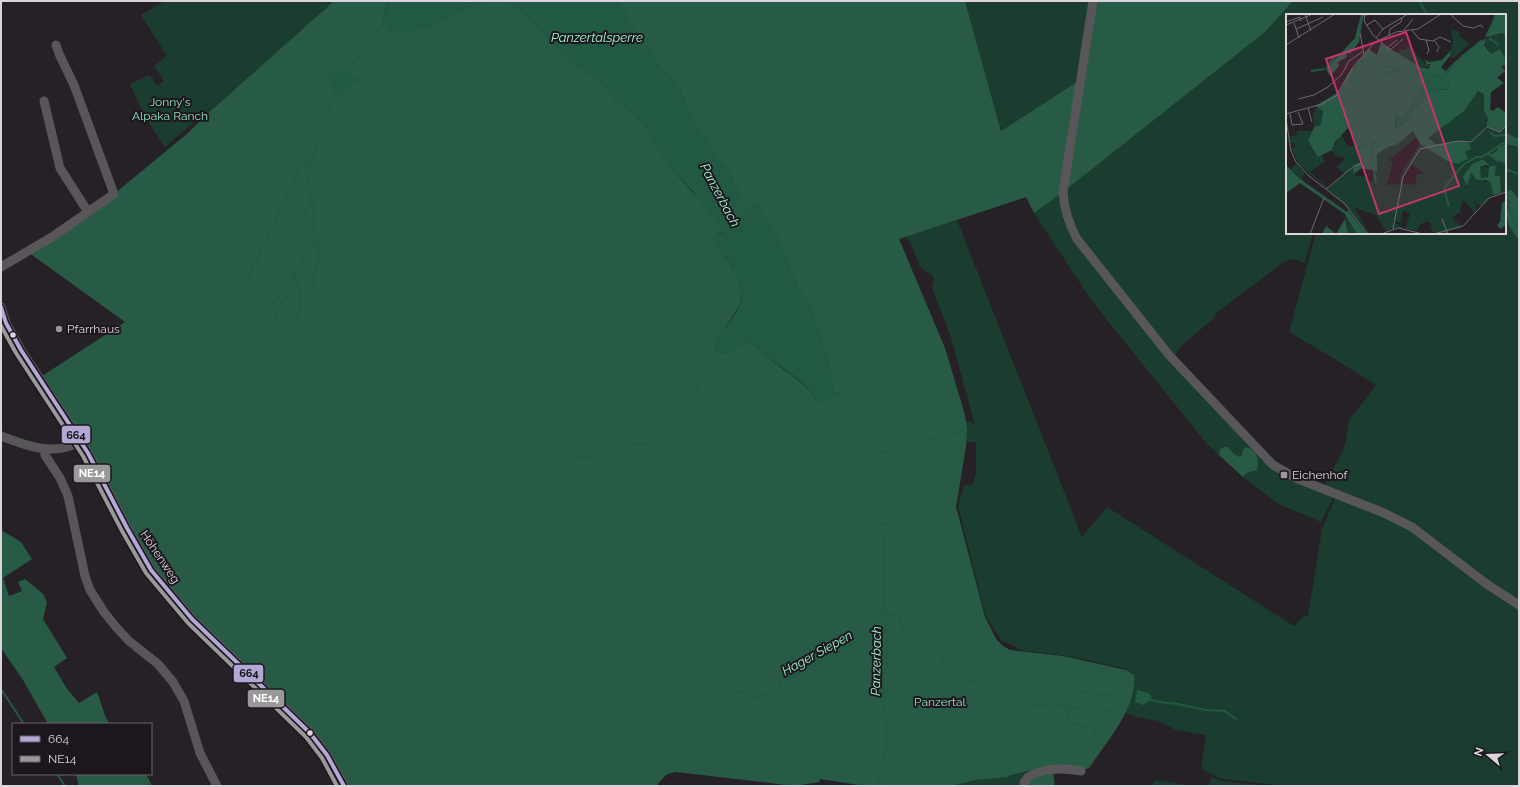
<svg xmlns="http://www.w3.org/2000/svg" width="1520" height="787" font-family="Raleway,sans-serif">
<style>
.green{fill:#1a3d2f;fill-rule:evenodd}
.forest{fill:#285b46}
.water{fill:#215942}
.lines{fill:none;stroke-linecap:round;stroke-linejoin:round}
.stream{stroke:#215942;stroke-width:2}
.minor{stroke:#585659;stroke-width:9}
.bus-1-casing{stroke:#1e161f;stroke-width:7}
.bus-2-casing{stroke:#1e161f;stroke-width:7}
.bus-1{stroke:#b1a9d4;stroke-width:4}
.bus-2{stroke:#999;stroke-width:4}
.poi-dot{fill:#9c969c;stroke:#1e161f;stroke-width:1.5}
.bus-dot{fill:#dbd5db;stroke:#1e161f;stroke-width:1.5}
.labels{text-anchor:middle;dominant-baseline:central;stroke-width:4;stroke-linejoin:round;paint-order:stroke}
.park-label{font-size:12px;fill:#8ae4bb;stroke:#1e161f}
.poi-label{font-size:12px;fill:#dbd5db;stroke:#1e161f;text-anchor:start}
.street-label{font-size:12px;fill:#dbd5db;stroke:#1e161f}
.water-label{font-size:13px;font-style:italic;fill:#9ef9ce;stroke:#1e161f}
.inset-river{fill:none;stroke:#215942;stroke-width:2}
.inset-road{fill:none;stroke:#6e696f;stroke-width:1}
.view{fill:#c6346e;fill-opacity:0.15;stroke:#c6346e;stroke-width:2}
.inset-edge{fill:none;stroke:#dbd5db;stroke-width:2}
.line-badge{stroke:#1e161f;stroke-width:1.5}
.badge-label{font-size:11px;text-anchor:middle;font-weight:bold;fill:#fff}
.pale-badge-label{font-size:11px;text-anchor:middle;font-weight:bold;fill:#111}
</style>
<rect width="100%" height="100%" fill="#262127"/>
<!-- green -->
<path class="green" d="M165 1H334L205 116 203 114 165 147 146 119 130 84 150 75 157 86 164 81 154 66 167 56 141 15Z
M351 1H671L940 426 971 421 975 425 951 337 932 288 934 279 931 274C913 268 918 248 905 237L957 220 1082 537 1107 507 1294 626 1303 617 1308 616 1322 529 1336 496 1399 522 1519 608V786H1284L1223 779 1211 774 1201 768 1206 735 1176 730 1159 721 1136 717 1121 711 1036 769 1024 774 1022 786H871ZM944 442H976V474L972 485H964L958 506 984 610 988 620 1002 641 1013 645 1019 650 1054 654 1088 660 1127 669 1135 675 1126 670 1063 656 1010 650 1003 646 996 639 985 617 958 513 928 447Z
M965 1H1090L1075 83 1001 131Z
M1293 1H1519V138H1516L1505 132V15H1287V233H1313L1305 263 1294 259 1285 261 1217 312 1213 319 1181 346 1174 357 1085 246 1073 224 1065 190 1265 32Z
M1505 144 1519 147V199L1517 195C1501 213 1507 222 1519 240V603L1421 531 1324 486 1343 451 1346 440 1349 420 1376 385 1333 358 1289 332 1316 233H1505Z
M1061 193 1074 237 1264 461 1334 497 1321 522 1279 504 1243 477 1247 473 1251 472 1242 455 1240 457 1234 454 1228 447 1220 449 1219 455 1207 444 1092 301 1034 213Z
M1211 777 1222 781 1267 786H1208Z
M1155 780 1194 786H1153Z"/>
<!-- forest -->
<path class="forest" d="M334 1H388C384 13 380 21 390 31L421 29 463 9 484 1H509L526 15 572 63 600 81 616 100 628 109 642 122 650 132 659 151 675 173 717 219 724 231 712 237 736 274 742 290 740 304 723 331 717 338 715 350C726 363 738 340 750 343 756 344 758 349 762 352 776 366 794 375 808 389 811 391 812 395 815 399L827 401 833 396 834 392 829 363 812 312 794 280 776 235 764 217 758 205 753 202 746 212 731 228 725 216 738 201 739 191 733 181 729 172 717 158 704 137 692 118 680 89 669 75 660 68 653 55 637 34 618 1H965L1001 131 1083 78 1097 1H1293L1265 32 1063 192 1034 213 1026 197 899 239 945 348 965 415 967 429 966 446 956 507 985 617 996 639 1003 646 1010 650 1063 656 1126 670 1134 675C1138 706 1106 743 1089 768 1075 774 1065 767 1052 768 1037 768 1022 772 1008 776V777L974 780 953 786H865L820 779 819 782 795 786 676 772 667 774 656 786H344L327 755 170 594 39 378 125 322 28 252 114 194 188 133 205 116Z
M1505 132 1516 138H1519V147L1505 144Z
M1511 190 1519 199V240L1509 226 1506 213 1510 203 1505 195 1507 191Z
M1224 447H1228L1234 454 1240 457 1242 455 1243 450 1246 447C1258 451 1259 459 1257 470L1247 473 1243 477 1219 455 1220 449Z
M1 530 21 542 32 559 3 578 9 596 22 591 18 582 25 579 43 594 47 602 43 619 67 658 54 667 67 689 79 703 97 692 106 718 110 724H48L23 680 1 648Z
M1053 772 1055 786H1027C1031 776 1043 774 1053 772Z
M76 774H146L152 786H79Z"/>
<!-- water -->
<path class="water" d="M388 1H484L463 9 421 29 397 34C379 26 383 17 388 1Z
M509 1H618L637 34 653 55 660 68 669 75 680 89 692 118 704 137 717 158 729 172 733 181 739 191 738 201 725 216 731 227 746 212 753 201 758 205 764 217 776 235 794 280 812 312 829 363 834 392 833 396 827 401 820 403C814 401 813 394 809 389 798 377 778 365 764 354 760 351 758 346 753 344 738 336 735 361 717 352 715 349 713 347 714 343 715 338 720 335 723 331 729 323 738 312 741 302 746 281 723 254 711 237L724 232 718 220H714L692 190 675 173 659 151 650 132 642 122 628 109 616 100 600 81 572 63 526 15Z
M339 70C343 70 355 77 359 80L357 82C348 84 345 91 338 96L328 80 327 76Z
M1137 690 1148 693 1152 697 1149 701 1143 705 1135 702Z"/>
<g class="lines">
<!-- stream -->
<path class="stream" d="M1419 1 1427 15
M345 75 384 22
M329 112 336 91
M1505 141 1519 143
M1505 169 1519 174
M1505 197 1513 216V221L1519 228
M293 233 313 200
M295 274 302 305 296 322
M243 279 247 280 302 164 310 159 311 161
M315 305 314 276 320 254 318 244 314 236 313 200C304 180 311 160 319 141
M271 307 295 274 315 240
M274 318 284 300 290 295 296 285
M833 392 841 395
M689 400 690 396 698 388 696 384 704 372
M847 407 852 409 868 434
M669 436 672 430 677 424V420L680 417 678 414 685 410
M916 442 938 437H951L955 433 961 432
M878 452 891 451 900 448
M571 463 572 460 574 458 576 459 578 457 591 458 618 442 658 446 663 443
M881 524 882 523 889 524 892 523V521
M885 613 899 616V623L902 624 903 631 911 628 915 629 933 646 941 657 944 666 949 671 966 681 971 680 980 685 1027 702
M1 686V687
M1 689 24 724
M727 695 740 691 749 698C760 696 780 694 782 680L785 678 793 676 809 666H816L824 662 861 639 872 627 885 609
M1148 699 1159 702 1178 704 1205 710 1225 711 1236 719
M1031 704 1051 707 1053 703H1055L1070 708 1074 692 1076 691 1121 697
M1096 738 1095 729 1069 723 1067 720 1070 708 1104 710 1117 713
M57 774 65 786
M881 785 878 780 887 748 883 675 887 667 883 535"/>
<!-- minor -->
<path class="minor" d="M1093 1 1063 192C1064 209 1069 224 1077 239L1169 355 1273 465 1298 479 1384 513 1412 527 1488 585 1519 605
M44 101 60 168 88 212
M1 267 52 237 114 194 74 85 60 56 56 45
M1 307 6 323 21 350 88 453 127 528 151 570 192 619 310 733 327 755 344 786
M1 436C27 446 55 457 81 441
M45 450V455L60 478 68 496 85 576 90 590 104 612 116 627 129 641 158 664 173 682 184 701 200 753 217 786
M1024 786V783L1028 777C1043 768 1064 768 1081 771"/>
<defs>
<path id="bus-1" d="M1 307 6 323 21 350 88 453 127 528 151 570 192 619 310 733 327 755 344 786"/>
<path id="bus-2" d="M1 326 16 353 83 456 122 531 146 573 188 623 306 737 322 758 337 786"/>
</defs>
<!-- bus-1 casing -->
<use href="#bus-1" class="bus-1-casing"/>
<!-- bus-2 casing -->
<use href="#bus-2" class="bus-2-casing"/>
<!-- bus-1 -->
<use href="#bus-1" class="bus-1"/>
<!-- bus-2 -->
<use href="#bus-2" class="bus-2"/>
</g>
<!-- markers -->
<g class="poi-dot">
<circle cx="59" cy="329" r="4"/>
<rect x="1280" y="471" width="8" height="8" rx="2"/>
</g>
<g class="bus-dot">
<circle cx="13" cy="335" r="3.5"/>
<circle cx="310" cy="733" r="3.5"/>
</g>
<g class="labels">
<!-- park labels -->
<g class="park-label">
<text x="170" y="102">Jonny's<tspan x="170" dy="14">Alpaka Ranch</tspan></text>
<text x="940" y="702">Panzertal</text>
</g>
<!-- poi labels -->
<g class="poi-label">
<text x="67" y="329">Pfarrhaus</text>
<text x="1292" y="475">Eichenhof</text>
</g>
<!-- street labels -->
<g class="street-label">
<text transform="translate(160 557) rotate(56)">Höhenweg</text>
</g>
<!-- water labels -->
<g class="water-label">
<text x="597" y="37">Panzertalsperre</text>
<text transform="translate(720 195) rotate(62)">Panzerbach</text>
<text transform="translate(817 653) rotate(-29)">Hager Siepen</text>
<text transform="translate(876 661) rotate(-89)">Panzerbach</text>
</g>
</g>
<!-- overview -->
<g transform="translate(1286 14)">
<rect width="220" height="220" fill="#262127"/>
<path d="M166 15 170 17 169 21 171 17 174 19 173 22 184 30 167 44 164 42 167 27 165 20H168L165 19ZM215 18 220 19V47L215 36 207 42 197 28 208 19ZM123 32 141 52V49L145 53H134L111 40 116 34 117 37ZM140 56 155 65 108 127 111 131 127 118 131 123 103 146 107 148 101 171 113 170 117 156 134 130 166 150 182 145 172 126 149 130 141 124 178 97 191 77 198 80V96L202 105 198 117 201 114 215 118 220 112V130L212 133V137L204 142 220 150V177L215 179 214 162H209L210 152H204L197 145 186 150 177 164 181 169 179 175 181 174 182 163 185 159 188 163 205 169 207 181 195 192 187 188 191 192 189 199 177 186 174 196 176 202 173 198 166 204 176 213 160 217 162 220H149L144 213 146 210 141 207 135 210 131 217 110 213 100 217 90 201 68 194 84 220H81L65 197 13 150 5 134 9 133 8 129H4L3 122 11 121V117H27L22 127 32 142 36 141 39 147 24 158 42 174 59 160 50 153 60 144 49 142 46 136 55 121 63 133 69 131 70 134 123 59ZM126 150 138 160H131L129 171 116 169 119 158ZM79 152 87 157V166L83 168 81 162H69L67 153ZM117 196 124 200 119 215 106 207 115 209ZM29 94 37 96 35 111 28 113 27 99 30 98ZM10 150 19 159 16 163 19 169 4 156ZM192.5 158a5.5 5.5 0 1 1 11 0a5.5 5.5 0 1 1-11 0ZM59 200 65 207 71 220H62Z" fill="#1a3d2f" fill-rule="evenodd"/>
<path d="M75 0H85L77 3 73 28 64 40 60 39 61 43 52 48 53 52 44 62 40 55 69 24ZM209 0H220V20L215 19 201 23ZM200 24 198 31 205 40 214 35 220 46V51L215 52 219 57 211 64 218 69 205 78 204 95 207 97 212 93 220 99V111L215 118 200 112 202 105 198 96V80L192 77 178 97 142 124 150 130 173 127 183 129 185 135 179 138 182 145 171 150 161 147 134 130 127 117 111 131 102 133 91 140V157L80 155 78 152 68 160 67 154 72 149 78 150 71 137 64 112 49 128 46 136 32 143 22 127 28 113 35 111 37 97 29 92 54 77 63 59 83 35 91 41 95 29 134 53 143 55 144 50H141V53L139 45 143 48 156 46 165 36 164 42 155 53 161 59 173 45ZM131 57 151 61 162 68 164 76 152 75 144 77 126 99 122 100 125 101 123 105 109 116 110 102 115 103 122 98 137 72V68ZM220 130V150L203 142 211 137 212 133ZM197 145 204 152H210L209 162H214L215 179 207 181 205 169 200 166H191L185 159 181 172 177 163 181 157 186 150ZM199 151 203 152 202 163 195 164 194 153ZM0 151 14 165 61 198 62 196 80 220H71L59 200 14 169 0 179ZM220 186V211L214 215 211 211 214 208 216 189ZM59 205 62 220H36L40 212 50 220Z" fill="#285b46" fill-rule="evenodd"/>
<path d="M131 57 151 61 162 68 164 76 152 75 144 77 126 99 122 100 126 101 123 105 109 116 111 106 109 103H116L122 98 137 72V68Z" fill="#215942"/>
<path class="inset-river" d="M200 23 211 0M203 24 213 31M173 45 196 26M100 52 114 54M40 54 50 41M25 57 39 55M100 60 117 55M161 65 159 61 161 57 172 46M39 109H52M74 116 87 128M204 119 209 122 220 121M71 135 96 126M201 139 213 148M84 147 88 130M177 151 190 143H196L220 127M88 157 90 169M163 193 158 174 177 151"/>
<path class="inset-road" d="M19 0 25 17M79 0 78 7 87 21 104 36 117 25M164 0 177 12 187 14 195 11 197 14M0 8 14 3 15 7M8 9 13 24M0 11 27 0M81 11 89 6 97 15M10 15 37 3M118 16 127 5M126 16 133 25 147 27 154 23 165 28M74 19 78 41M103 21 104 15 115 8 116 4M90 24 97 15 122 0M140 26 143 36 141 40M148 26 153 33 151 38M0 31 49 0M101 34 111 26M12 85 28 81 42 73 56 60 63 47 76 38M22 94 26 108M0 100 36 90 50 82 67 53 89 28 110 18 132 15 155 0M4 100 6 111 17 110 12 98M0 105 5 137 10 148 23 162 59 190 81 220M40 175 68 152 76 149 79 155M156 205 162 220M107 215 117 163 134 135 171 127 185 128 201 113 214 118 220 112M24 220 38 184M95 220 112 214 137 220M148 220 177 212 203 184 220 178"/>
<path class="view" d="M120 18 173 172 93 200 40 45Z"/>
<rect width="220" height="220" class="inset-edge"/>
</g>
<g class="line-badge">
<rect x="61" y="425" width="30" height="19" rx="4" fill="#b1a9d4"/>
<rect x="73" y="464" width="38" height="19" rx="4" fill="#999"/>
<rect x="233" y="664" width="31" height="19" rx="4" fill="#b1a9d4"/>
<rect x="247" y="689" width="38" height="19" rx="4" fill="#999"/>
</g>
<g class="badge-label">
<text x="92" y="477">NE14</text>
<text x="266" y="702">NE14</text>
</g>
<g class="pale-badge-label">
<text x="76" y="439">664</text>
<text x="249" y="677">664</text>
</g>
<!-- border -->
<rect width="1520" height="787" fill="none" stroke="#dbd5db" stroke-width="4"/>
<!-- legend -->
<rect x="12" y="723" width="140" height="52" fill="#1e161f" stroke="#6a626a"/>
<rect x="20" y="736" width="20" height="6" fill="#b1a9d4" stroke="#6a626a"/>
<text x="48" y="743" font-size="12" fill="#dbd5db">664</text>
<rect x="20" y="756" width="20" height="6" fill="#999999" stroke="#6a626a"/>
<text x="48" y="763" font-size="12" fill="#dbd5db">NE14</text>
<!-- north arrow -->
<g transform="translate(1488 755) rotate(289)" stroke="#1e161f" stroke-width="3" paint-order="stroke">
<path d="M0-3L7 15L0 10L-7 15Z" fill="#dbd5db"/>
<text y="-6" font-size="11" font-weight="bold" text-anchor="middle" fill="#dbd5db">N</text>
</g>
</svg>
